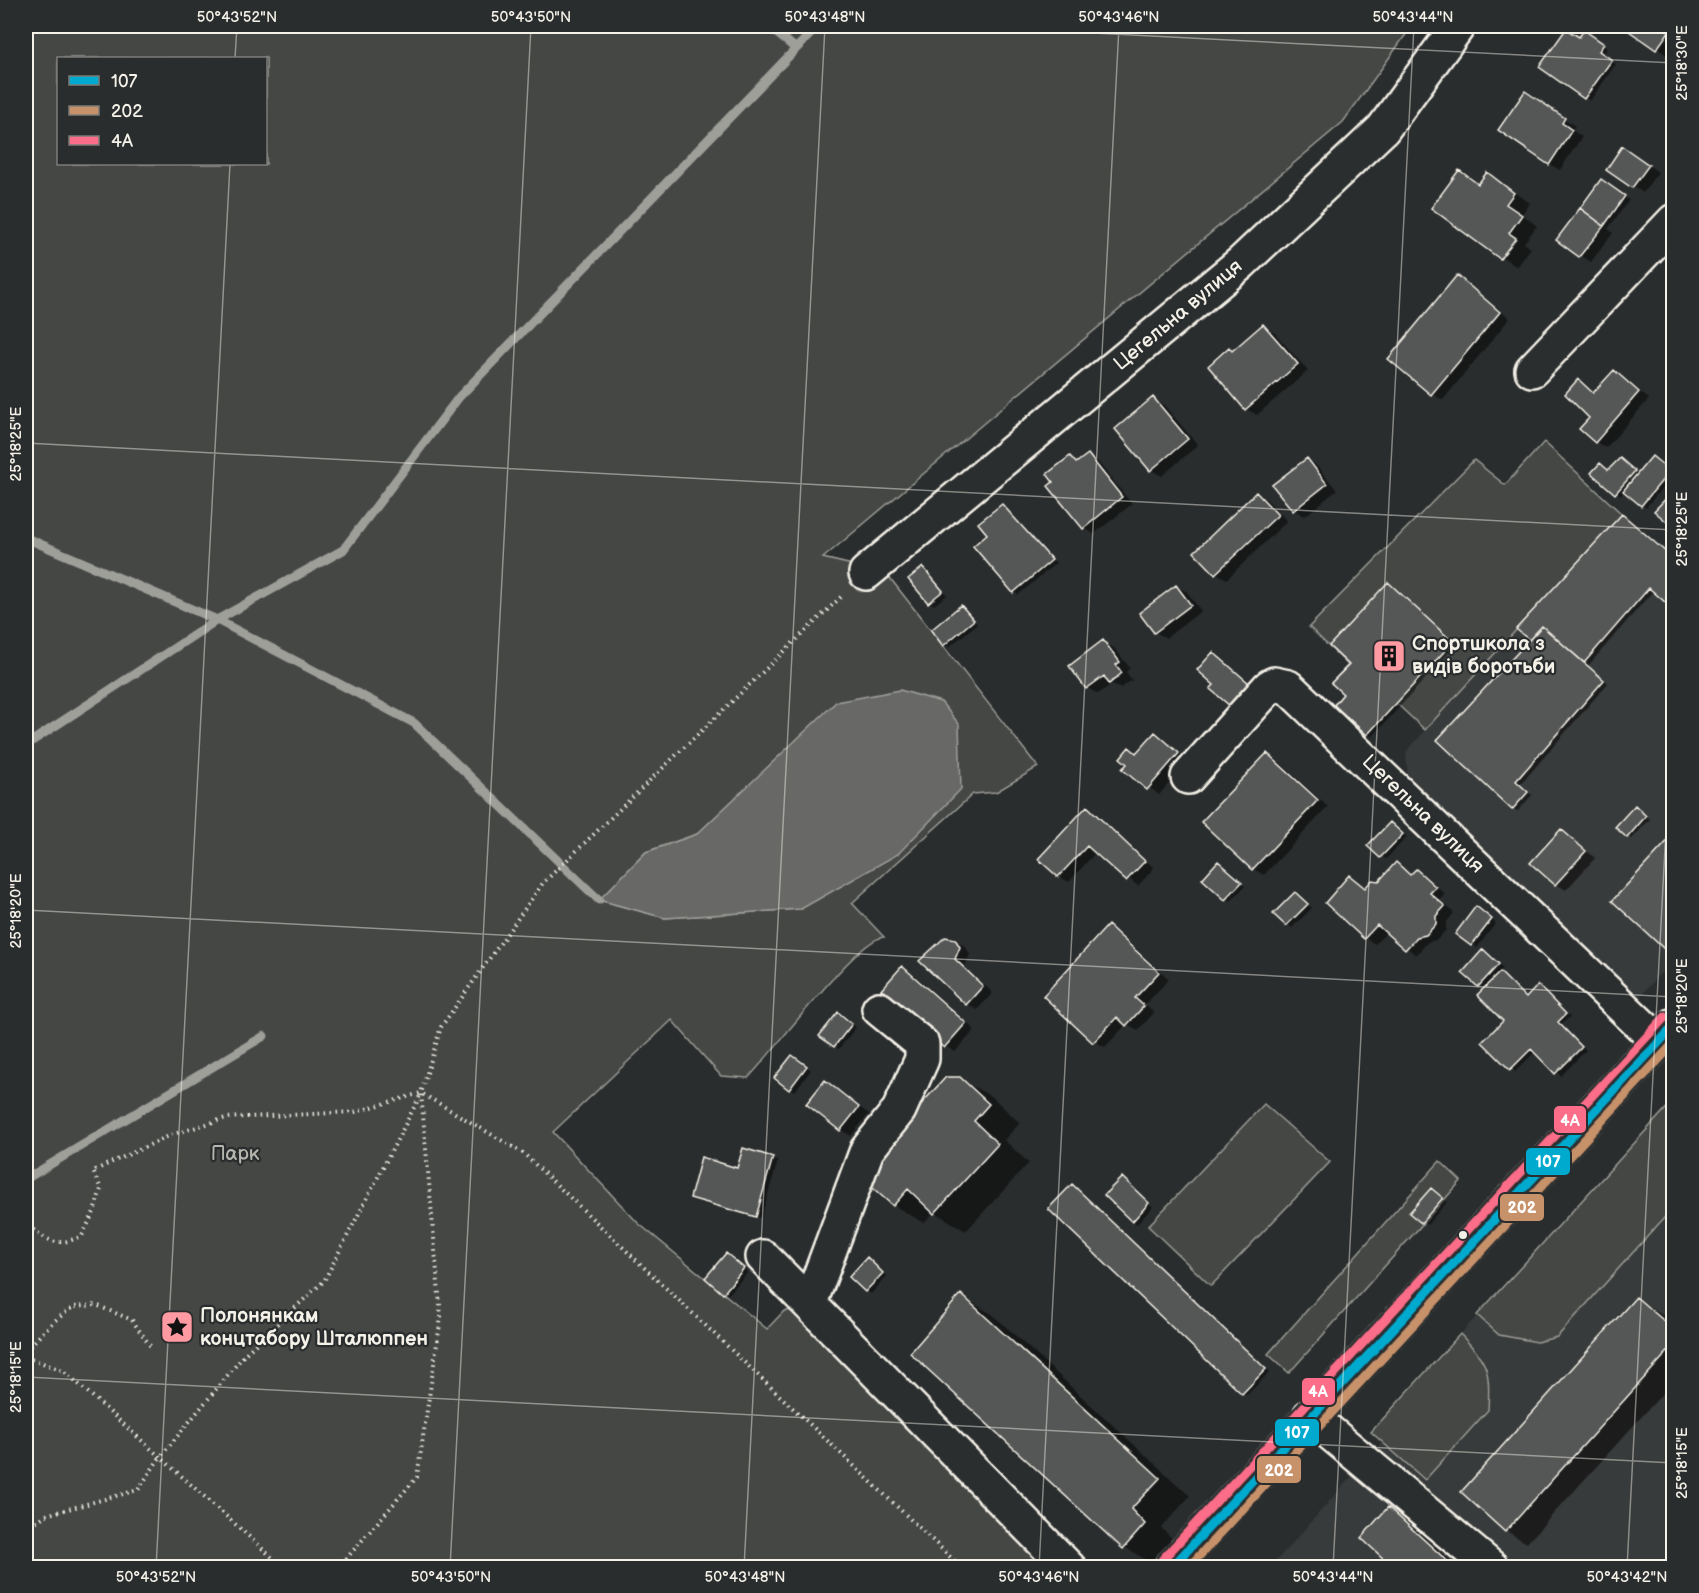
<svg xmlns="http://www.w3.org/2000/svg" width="1699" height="1593" font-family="'Balsamiq Sans',sans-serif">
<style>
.built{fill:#373a3a}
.green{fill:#444645;stroke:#9c9c96;stroke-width:1.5;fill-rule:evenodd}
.water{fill:#676866;stroke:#9f9f9a;stroke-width:1.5}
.shadow{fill:#0007}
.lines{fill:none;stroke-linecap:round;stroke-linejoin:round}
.stream{stroke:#9f9f9a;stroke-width:9}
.building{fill:#555756;stroke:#f4f1e8;stroke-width:1.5}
.minor-casing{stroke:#f4f1e8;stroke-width:38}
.path{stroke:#f4f1e8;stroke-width:4;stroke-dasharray:1.5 4.5;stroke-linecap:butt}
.minor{stroke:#2a2d2e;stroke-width:33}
.bus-1-casing{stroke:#2a2d2e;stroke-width:14}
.bus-2-casing{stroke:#2a2d2e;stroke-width:14}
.bus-3-casing{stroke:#2a2d2e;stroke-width:14}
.bus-1{stroke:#00a9ce;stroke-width:9}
.bus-2{stroke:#c7916a;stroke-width:9}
.bus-3{stroke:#fb6d88;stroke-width:9}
.ticks{fill:none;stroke:#f4f1e8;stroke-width:1.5;stroke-opacity:0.45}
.bus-dot{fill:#f4f1e8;stroke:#2a2d2e;stroke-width:2}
.labels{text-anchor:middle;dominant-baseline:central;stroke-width:4.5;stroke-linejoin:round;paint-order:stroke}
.street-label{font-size:20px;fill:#f4f1e8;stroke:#2a2d2e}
.poi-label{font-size:20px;font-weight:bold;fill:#f4f1e8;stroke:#2a2d2e;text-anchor:start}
.park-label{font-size:20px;fill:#b6b5af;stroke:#2a2d2e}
.line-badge{stroke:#2a2d2e;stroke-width:2}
.badge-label{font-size:16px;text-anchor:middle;font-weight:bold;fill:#fff}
.neatline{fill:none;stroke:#f4f1e8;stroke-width:2}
.ticks-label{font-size:15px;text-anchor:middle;fill:#f4f1e8}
</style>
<rect width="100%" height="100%" fill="#2a2d2e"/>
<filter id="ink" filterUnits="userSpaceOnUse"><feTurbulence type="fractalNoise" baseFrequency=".0167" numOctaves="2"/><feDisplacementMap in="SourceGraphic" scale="12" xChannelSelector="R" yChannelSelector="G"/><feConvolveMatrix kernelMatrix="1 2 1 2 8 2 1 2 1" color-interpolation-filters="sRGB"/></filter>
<g filter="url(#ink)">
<!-- built -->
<path class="built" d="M1673 559V959L1638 999 1408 784 1406 752 1516 629Z
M1673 1101V1567L1270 1568 1382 1442 1371 1432Z"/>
<!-- green -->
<path class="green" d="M26 26H1412L1343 122 823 558 886 573 1038 767 996 792 973 794 852 903 884 937C857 938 773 1053 748 1078L721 1076 672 1020 553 1132 638 1223 767 1329 784 1311 804 1310 1047 1568H26ZM58 58H266V164H58ZM697 834 801 909 665 918 599 900 646 852Z
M1544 442 1622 514 1425 730 1396 703 1367 735 1334 705 1343 694 1331 683 1348 665 1309 627 1474 460 1505 485Z
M1673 1101V1208L1557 1337 1537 1342 1499 1335 1477 1315Z
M1264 1104 1330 1162 1211 1286 1148 1226Z
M1440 1161 1461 1181 1289 1373 1268 1354Z
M1460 1334C1489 1364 1490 1369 1488 1410L1425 1480 1371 1432Z"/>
<!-- water -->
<path class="water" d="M900 690 941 702 959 724 961 789 898 854 801 909 665 918 599 900 646 852 697 834 836 702Z"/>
<!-- shadow -->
<path class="shadow" d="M1625 26H1674V46L1667 55Z
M1589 35 1607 48 1603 55 1616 64 1590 101 1541 67Z
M1536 99 1575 126 1572 130 1582 137 1560 170 1549 164Z
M1633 154 1658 172 1643 193 1608 169Z
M1460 172 1480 184 1487 174 1530 203 1522 214 1537 226 1524 243 1531 248 1517 267 1433 208Z
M1606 183 1629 200 1608 229 1613 233 1591 262 1558 240Z
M1457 277 1510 318 1443 400 1432 394Z
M1264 326 1274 332 1308 371 1257 415 1246 409 1229 349 1233 352Z
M1614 371 1649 399 1606 448 1596 442 1578 381 1595 393Z
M1153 399 1164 405 1198 445 1162 476 1151 470Z
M1088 456 1098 462 1132 504 1094 534 1084 528 1055 482 1070 458 1079 463Z
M1307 459 1317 466 1337 490 1305 516 1294 510Z
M1658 461 1674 475 1646 507 1625 490 1621 495 1616 492 1609 472 1625 462 1639 475Z
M1256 494 1267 500 1287 521 1227 579 1216 573 1196 552Z
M1003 505 1056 563 1018 595 1014 592 989 534Z
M1623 516 1654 590 1588 666 1608 683 1520 785 1532 795 1518 811 1513 809 1531 640 1518 629Z
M923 568 947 595 934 605 929 602Z
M1176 586 1187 592 1201 611 1166 638 1155 632 1141 613Z
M1393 587 1456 645 1372 737 1368 734 1346 694 1351 665Z
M961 607 977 624 949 647 944 644Z
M1103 642 1114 648 1130 668 1126 672 1132 680 1121 688 1112 684 1098 694 1087 688Z
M1155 734 1189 760 1159 795 1125 769Z
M1267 754 1278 761 1328 807 1264 875 1253 869 1203 822Z
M1087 808 1097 814 1154 868 1138 886 1096 852 1069 882 1058 876Z
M1640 810 1650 819 1632 839 1628 836Z
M1391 824 1407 837 1386 859 1381 856Z
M1562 830 1595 858 1566 890 1556 884Z
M1219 863 1245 886 1231 901 1226 898Z
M1396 864 1412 875 1416 871 1427 877 1445 894 1440 900 1454 913 1446 923V930L1437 940 1428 942 1416 955 1387 932 1375 944 1365 938 1350 877 1366 889 1379 882Z
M1295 894 1312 908 1292 928 1275 914Z
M1481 911 1496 923 1477 948 1457 933Z
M1108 927 1119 933 1169 979 1145 1005 1154 1013 1138 1030 1127 1024 1105 1047 1094 1041Z
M954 940 965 946 970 954 965 967 993 993 977 1010 966 1003 921 961Z
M1488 954 1503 968 1499 972 1527 999 1539 987 1570 1017 1561 1025 1586 1050 1561 1076 1535 1052 1515 1072 1511 1069 1505 1021 1485 990 1464 972Z
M903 968 913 974 975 1030 955 1052 945 1046Z
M843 1017 856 1027 839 1049 834 1046Z
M798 1059 811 1070 795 1091 790 1089Z
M960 1079 992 1097 1020 1123 1004 1140 1029 1163 966 1231 934 1212 924 1223 893 1205Z
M825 1082 869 1114 851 1136 841 1130Z
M744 1150 778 1161 761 1218 697 1200 738 1170Z
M1122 1179 1153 1207 1137 1224 1132 1221Z
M1072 1186 1270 1372 1247 1395 1243 1393Z
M1432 1190 1447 1202 1427 1225 1422 1222Z
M731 1258 748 1272 728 1295 724 1292Z
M867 1259 887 1276 871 1294 851 1277Z
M961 1296 992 1314 1190 1496 1161 1528 1176 1542 1155 1565 1124 1547Z
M1637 1298 1674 1323V1381L1527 1543 1506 1531 1463 1492Z
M1389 1509 1405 1519 1459 1568H1380L1387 1559Z"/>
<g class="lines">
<!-- stream -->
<path class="stream" d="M768 26 795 48
M26 538 217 620 414 723 599 900
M26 745 217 620 343 550 459 397 818 26
M26 1179 264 1036"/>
</g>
<!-- building -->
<path class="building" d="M1622 26H1673L1656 50Z
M1566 29 1579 37 1584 30 1604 44 1599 51 1612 60 1584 99 1539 67Z
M1525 91 1565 118 1562 123 1572 130 1549 165 1498 130Z
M1622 146 1649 165 1632 188 1606 170Z
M1459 170 1478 184 1487 172 1514 193 1506 204 1522 215 1509 233 1516 238 1500 259 1431 208Z
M1601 179 1625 196 1604 226 1580 208Z
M1580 208 1604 226 1579 257 1556 240Z
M1457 275 1500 312 1431 395 1388 359Z
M1263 324 1298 364 1245 410 1208 366 1229 347 1232 351Z
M1614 370 1639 392 1595 443 1579 429 1589 418 1565 394 1578 379 1593 393Z
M1153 397 1188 439 1150 471 1115 429Z
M1088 454 1122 497 1083 529 1048 486 1053 482 1047 474 1070 456 1076 463Z
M1652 456 1670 471 1641 506 1623 491Z
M1307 458 1327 484 1293 511 1272 485Z
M1620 458 1635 471 1615 494 1591 473 1600 463 1608 470Z
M1674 490V528L1654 511Z
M1256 492 1278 515 1215 574 1194 552Z
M1002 504 1052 560 1013 593 973 546 987 534 978 523Z
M1622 514 1674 559V610L1649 588 1584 663 1542 626 1529 640 1516 629Z
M923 567 943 591 928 603 908 579Z
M1388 582 1453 642 1367 735 1334 705 1343 694 1331 683 1349 665 1329 646Z
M1176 585 1191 605 1154 633 1139 613Z
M961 605 974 620 943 646 931 630Z
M1542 626 1604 680 1516 781 1528 792 1512 810 1437 740Z
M1103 640 1120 662 1116 665 1122 673 1109 684 1104 676 1086 689 1069 666Z
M1213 652 1250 684 1230 706 1210 689 1214 685 1197 670Z
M1155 732 1179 753 1147 790 1122 769 1127 764 1120 758 1129 747 1136 753Z
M1267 753 1318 800 1252 870 1201 822Z
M1635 805 1646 816 1627 838 1615 827Z
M1087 806 1145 861 1126 881 1087 846 1058 877 1038 859Z
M1390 822 1403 834 1380 858 1367 846Z
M1561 829 1586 851 1555 885 1530 863Z
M1674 834V958L1612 901Z
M1218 861 1242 882 1225 900 1202 879Z
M1396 862 1410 875 1416 869 1436 887 1430 893 1445 906 1436 916V924L1426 935 1417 937 1405 950 1377 925 1364 939 1325 903 1349 875 1365 888 1372 880 1379 881Z
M1295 892 1308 904 1286 926 1273 914Z
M1476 906 1492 919 1471 946 1455 934Z
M1108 925 1159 972 1135 998 1144 1006 1126 1026 1117 1017 1093 1043 1043 996Z
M945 937 955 939 960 947 955 959 983 986 966 1005 919 961Z
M1483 949 1499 964 1478 987 1462 973Z
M902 966 966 1023 944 1048 881 990Z
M1500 972 1526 998 1538 985 1566 1014 1558 1022 1582 1047 1555 1074 1531 1049 1510 1070 1482 1042 1503 1021 1477 995Z
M838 1012 852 1024 834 1047 819 1036Z
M792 1055 807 1066 789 1090 774 1078Z
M946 1077H960L989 1104 974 1121 998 1144 934 1214 908 1189 893 1206 865 1181 864 1166Z
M825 1080 859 1107 840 1131 806 1104Z
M743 1148 773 1157 756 1217 690 1198 701 1157 737 1168Z
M1122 1177 1149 1203 1132 1222 1104 1195Z
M1072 1184 1266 1369 1242 1394 1048 1209Z
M1431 1188 1443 1198 1421 1223 1409 1213Z
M726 1253 744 1268 723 1294 705 1278Z
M867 1257 883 1273 865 1292 849 1277Z
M961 1294 1160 1478 1131 1509 1145 1524 1123 1549 910 1353Z
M1636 1297 1669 1325 1674 1320V1345L1505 1532 1461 1492Z
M1388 1507 1455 1568H1378L1385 1560 1361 1538Z"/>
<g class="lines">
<defs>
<path id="minor" d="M1532 370 1674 221
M866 573 1241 263 1383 129 1458 26
M1188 777 1269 687 1274 684 1288 687 1658 1041
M763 1257 1069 1568
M810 1303 867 1150 899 1110 922 1059V1044L879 1009
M1310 1416 1492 1568
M1171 1568 1674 1025"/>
</defs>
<!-- minor casing -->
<use href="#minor" class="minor-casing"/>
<!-- path -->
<path class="path" d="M26 1236 31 1228C52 1244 58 1246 82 1236L94 1212 101 1189 93 1171 171 1135 226 1118 355 1112 421 1093 523 1153 962 1568
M26 1350 53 1322 73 1307 96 1305 132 1320 151 1347
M26 1357 64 1371 284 1568
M26 1528 46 1515 138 1490 161 1456 246 1353 324 1281 421 1094
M338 1568 417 1477 441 1317 421 1093 441 1027 543 883 844 594"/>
<!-- minor -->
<use href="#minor" class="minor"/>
<defs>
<path id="bus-1" d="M1171 1568 1674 1026"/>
<path id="bus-2" d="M1188 1568 1674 1043"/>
<path id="bus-3" d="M1162 1560 1665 1017"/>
</defs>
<!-- bus-1 casing -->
<use href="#bus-1" class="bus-1-casing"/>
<!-- bus-2 casing -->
<use href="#bus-2" class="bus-2-casing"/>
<!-- bus-3 casing -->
<use href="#bus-3" class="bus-3-casing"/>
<!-- bus-1 -->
<use href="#bus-1" class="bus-1"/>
<!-- bus-2 -->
<use href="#bus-2" class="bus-2"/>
<!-- bus-3 -->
<use href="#bus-3" class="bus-3"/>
</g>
</g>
<!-- ticks -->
<path class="ticks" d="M957 26 1674 63M235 58 237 26M26 443 1674 530M26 910 1674 997M26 1377 1674 1463M156 1568 230 164M450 1568 531 26M744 1568 825 26M1039 1568 1119 26M1333 1568 1414 26M1627 1568 1674 678"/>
<!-- icons -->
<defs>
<symbol id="building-square" viewBox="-11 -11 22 22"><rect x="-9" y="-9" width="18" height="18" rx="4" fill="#ff9aa2" stroke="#2a2d2e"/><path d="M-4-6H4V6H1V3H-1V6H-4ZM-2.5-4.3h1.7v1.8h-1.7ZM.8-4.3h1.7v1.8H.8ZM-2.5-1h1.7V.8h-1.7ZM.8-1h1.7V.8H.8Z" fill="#111"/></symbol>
<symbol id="sight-square" viewBox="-11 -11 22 22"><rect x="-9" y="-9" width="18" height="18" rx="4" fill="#ff9aa2" stroke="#2a2d2e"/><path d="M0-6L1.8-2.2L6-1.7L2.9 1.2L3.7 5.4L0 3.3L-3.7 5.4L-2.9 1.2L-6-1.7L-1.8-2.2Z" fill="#111"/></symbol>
</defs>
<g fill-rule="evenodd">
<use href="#building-square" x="1370" y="637" width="38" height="38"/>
<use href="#sight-square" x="158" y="1308" width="38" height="38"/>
</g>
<!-- markers -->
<circle class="bus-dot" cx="1463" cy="1235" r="5"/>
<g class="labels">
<!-- street labels -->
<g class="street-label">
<text transform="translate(1178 315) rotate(-40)">Цегельна вулиця</text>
<text transform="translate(1423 814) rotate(44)">Цегельна вулиця</text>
</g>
<!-- poi labels -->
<g class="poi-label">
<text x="1412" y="644">Спортшкола з<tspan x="1412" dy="23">видів боротьби</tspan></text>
<text x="200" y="1316">Полонянкам<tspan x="200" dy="23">концтабору Шталюппен</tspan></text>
</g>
<!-- park labels -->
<g class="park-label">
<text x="235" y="1154">Парк</text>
</g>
</g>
<g class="line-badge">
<rect x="1553" y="1105" width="34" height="29" rx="6" fill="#fb6d88"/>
<rect x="1525" y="1147" width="46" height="29" rx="6" fill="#00a9ce"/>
<rect x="1499" y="1193" width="46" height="29" rx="6" fill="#c7916a"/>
<rect x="1301" y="1377" width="35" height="29" rx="6" fill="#fb6d88"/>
<rect x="1274" y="1418" width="46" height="29" rx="6" fill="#00a9ce"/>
<rect x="1256" y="1455" width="46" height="29" rx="6" fill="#c7916a"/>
</g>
<g class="badge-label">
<text x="1570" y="1126">4А</text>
<text x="1548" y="1167">107</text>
<text x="1522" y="1213">202</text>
<text x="1318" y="1397">4А</text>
<text x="1297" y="1438">107</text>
<text x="1279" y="1476">202</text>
</g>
<!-- margin -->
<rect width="1699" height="1593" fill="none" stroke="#2a2d2e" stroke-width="66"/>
<!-- legend -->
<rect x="57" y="57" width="210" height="108" fill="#2a2d2e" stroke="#7b7b78" stroke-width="1.5"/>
<rect x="69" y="76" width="30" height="9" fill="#00a9ce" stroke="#7b7b78" stroke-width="1.5"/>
<text x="111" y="87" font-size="18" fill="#f4f1e8">107</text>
<rect x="69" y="106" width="30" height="9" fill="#c7916a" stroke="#7b7b78" stroke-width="1.5"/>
<text x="111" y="117" font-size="18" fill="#f4f1e8">202</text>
<rect x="69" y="136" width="30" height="9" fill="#fb6d88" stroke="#7b7b78" stroke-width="1.5"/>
<text x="111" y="147" font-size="18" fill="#f4f1e8">4А</text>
<rect x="33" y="33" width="1633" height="1527" class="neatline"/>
<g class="ticks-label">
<text x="237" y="22">50°43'52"N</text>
<text x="531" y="22">50°43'50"N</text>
<text x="825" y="22">50°43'48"N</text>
<text x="1119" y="22">50°43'46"N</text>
<text x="1413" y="22">50°43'44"N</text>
<text transform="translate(1682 63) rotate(-90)" y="5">25°18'30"E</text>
<text transform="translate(16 444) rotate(-90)" y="5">25°18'25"E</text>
<text transform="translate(1682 529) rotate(-90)" y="5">25°18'25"E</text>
<text transform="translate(16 911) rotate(-90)" y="5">25°18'20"E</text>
<text transform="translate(1682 996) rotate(-90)" y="5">25°18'20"E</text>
<text transform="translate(16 1377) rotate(-90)" y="5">25°18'15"E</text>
<text transform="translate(1682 1463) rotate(-90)" y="5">25°18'15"E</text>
<text x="156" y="1582">50°43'52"N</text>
<text x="451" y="1582">50°43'50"N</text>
<text x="745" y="1582">50°43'48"N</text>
<text x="1039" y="1582">50°43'46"N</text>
<text x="1333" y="1582">50°43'44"N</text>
<text x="1627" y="1582">50°43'42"N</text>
</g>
</svg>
